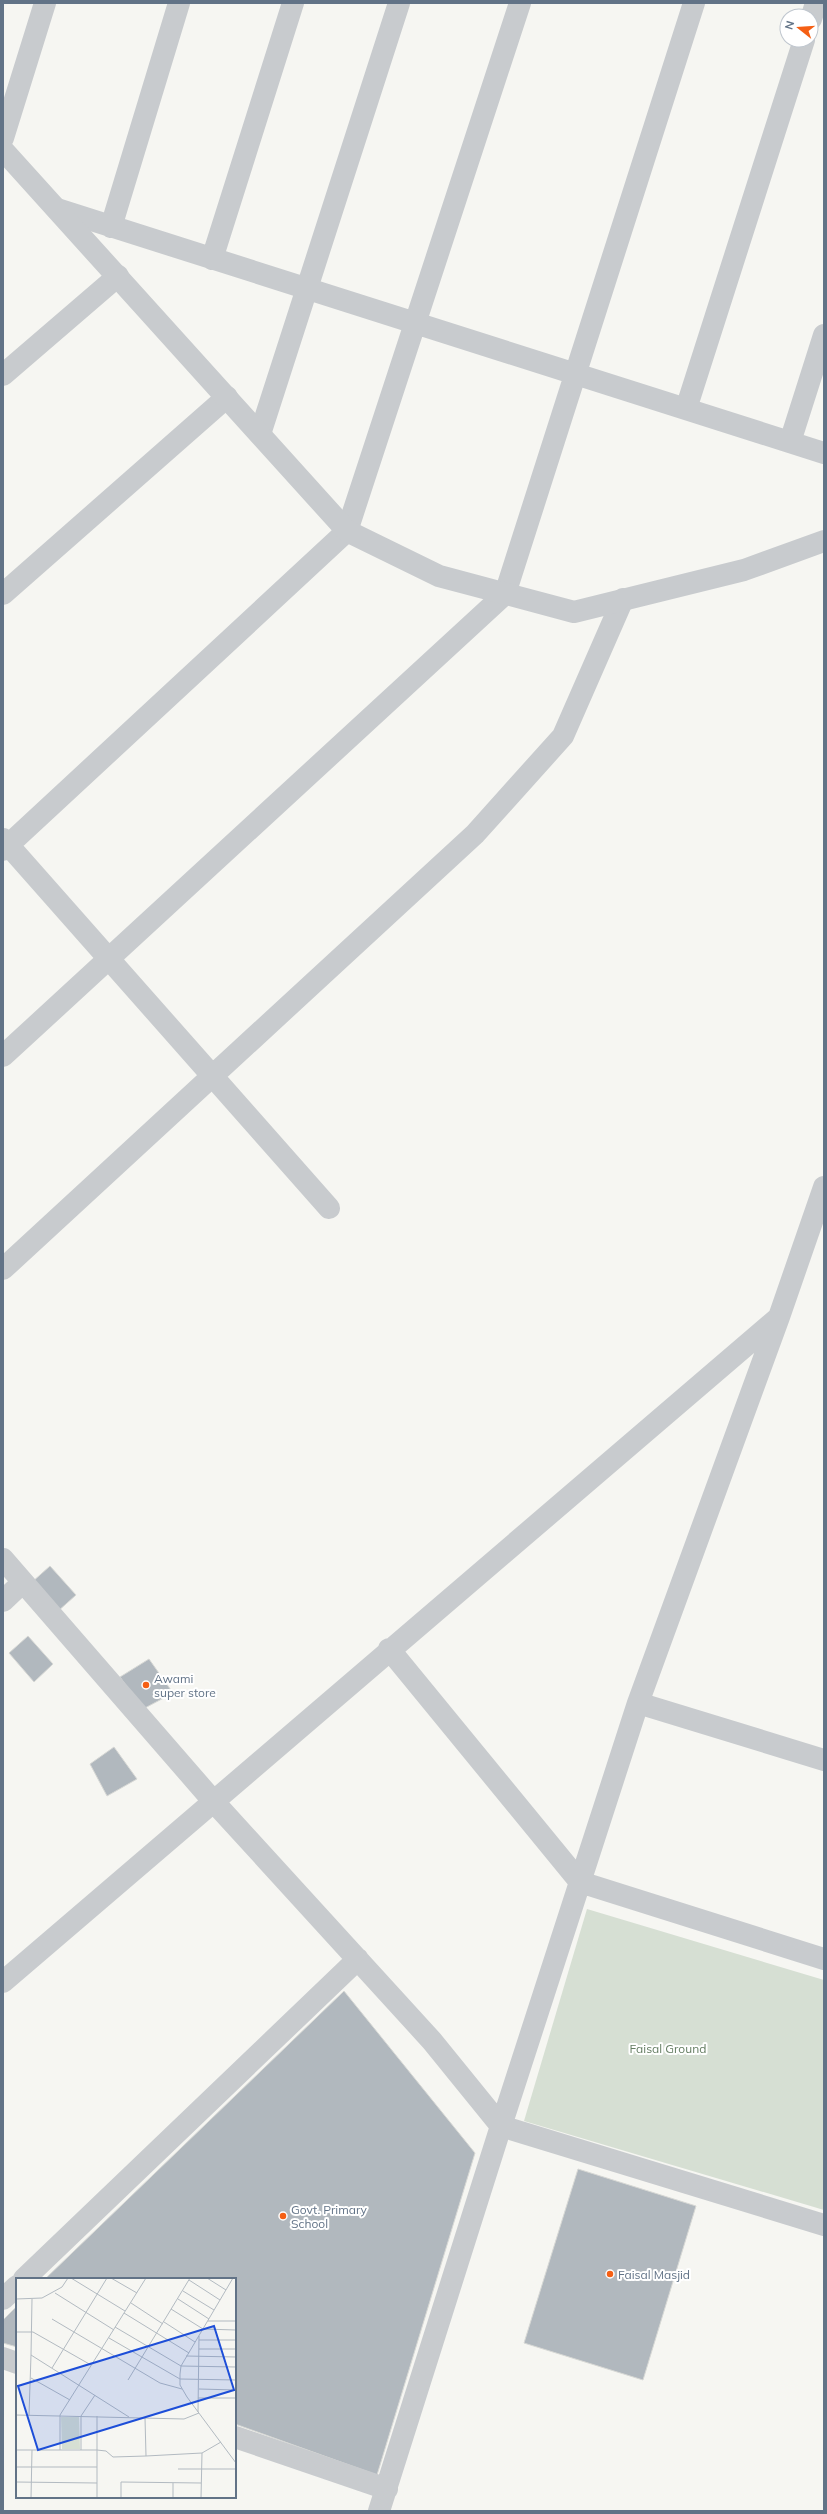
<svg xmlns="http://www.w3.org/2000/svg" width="827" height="2514" font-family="Mulish,sans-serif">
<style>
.green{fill:#d6dfd3}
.building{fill:#b1b8be;stroke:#d7d8d5}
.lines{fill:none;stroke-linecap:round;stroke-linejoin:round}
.minor{stroke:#c8cbce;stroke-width:22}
.tertiary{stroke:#c8cbce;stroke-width:22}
.poi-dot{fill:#f55f14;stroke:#fff;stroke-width:1.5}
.labels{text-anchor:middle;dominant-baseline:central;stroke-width:4;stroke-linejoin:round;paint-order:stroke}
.poi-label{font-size:12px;fill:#627387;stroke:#fff;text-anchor:start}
.park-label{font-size:12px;fill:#647d62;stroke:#fff}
.inset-road{fill:none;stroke:#b2bac1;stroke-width:1}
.view{fill:#1d4ed8;fill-opacity:0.15;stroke:#1d4ed8;stroke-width:2}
.inset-edge{fill:none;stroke:#627387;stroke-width:2}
</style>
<rect width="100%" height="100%" fill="#f6f6f2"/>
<!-- green -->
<path class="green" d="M587 1909 824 1980V2210L524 2121Z"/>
<!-- building -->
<path class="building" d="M50 1566 76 1595 57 1612 31 1583Z
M28 1636 53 1664 34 1682 9 1653Z
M149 1659 173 1693 143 1709 120 1677Z
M114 1747 137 1779 107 1796 90 1764Z
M344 1991 475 2153 377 2475 235 2424V2279H45Z
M578 2169 696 2206 643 2380 524 2343Z
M17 2306V2347L3 2343V2320Z"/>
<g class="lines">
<!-- minor -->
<path class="minor" d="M811 19 816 3
M3 138 45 3
M57 209 824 453
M111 227 179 3
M212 259 293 3
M3 375 118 276
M686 409 804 40
M260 434 399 3
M790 442 824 335
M3 594 227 397
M3 839 329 1208
M3 850 347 531 520 3
M3 1056 505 594 694 3
M3 1269 475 834 563 736 623 599
M3 1559 214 1802 432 2041 501 2126 824 2225
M3 1601 23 1582
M389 1649 580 1882 824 1959
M638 1703 824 1760
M3 1982 778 1318
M24 2279 358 1959
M3 2299 17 2286
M3 2358 17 2363
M235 2437 387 2489
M379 2511 501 2126 638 1703 779 1317 824 1187"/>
<!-- tertiary -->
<path class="tertiary" d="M3 150 347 531 439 576 574 612 744 570 824 541"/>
</g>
<!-- markers -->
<g class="poi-dot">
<circle cx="146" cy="1685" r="4"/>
<circle cx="283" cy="2216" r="4"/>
<circle cx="610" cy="2274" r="4"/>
</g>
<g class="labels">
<!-- poi labels -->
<g class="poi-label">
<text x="154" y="1678">Awami<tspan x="154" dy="14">super store</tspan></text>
<text x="291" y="2209">Govt. Primary<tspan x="291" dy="14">School</tspan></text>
<text x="618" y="2274">Faisal Masjid</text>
</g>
<!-- park labels -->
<g class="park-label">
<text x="668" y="2048">Faisal Ground</text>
</g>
</g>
<!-- overview -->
<g transform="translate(16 2278)">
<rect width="220" height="220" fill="#f6f6f2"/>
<path d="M45 139H63L64 171H46Z" fill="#d6dfd3"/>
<path class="inset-road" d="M55 0 109 33M95 0 121 15M191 0 210 12M217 0 165 88 164 96V107L171 119 220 185M173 2 204 22M167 13 198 32M39 15 98 52M0 21 26 20 46 9 52 0M16 21 15 77 113 139M162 21 193 41M115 25 147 46M155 31 187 51 220 52M108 35 173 75M36 41 144 105 166 111M192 43H220M148 44 179 64M99 49 165 88 220 89M0 54H17L75 87M93 60 164 101 220 102M183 62H220M183 71H220M170 78 220 79M36 90 91 0M15 100 54 122M112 102 174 0M183 111 220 112M182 120H220M182 134 183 58M0 137 168 141 183 135M13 137 15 77M81 138V220M129 140 130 178M0 172H81L90 173 97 179 130 178 186 175 205 164M44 172V137L130 0M65 172V138L79 117M0 189H81M162 191H220M0 204 81 205M157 205V220M15 220 16 172M105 220V204L185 205M185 220 186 175"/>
<path class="view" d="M198 48 218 112 22 172 2 108Z"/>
<rect width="220" height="220" class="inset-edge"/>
</g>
<!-- border -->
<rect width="827" height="2514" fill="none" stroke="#627387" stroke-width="8"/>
<!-- north arrow -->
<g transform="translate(799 28) rotate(287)"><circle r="19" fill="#ffffff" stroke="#c0c7cf"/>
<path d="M0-3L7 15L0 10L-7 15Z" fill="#f55f14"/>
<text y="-6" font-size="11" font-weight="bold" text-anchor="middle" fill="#627387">N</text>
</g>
</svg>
